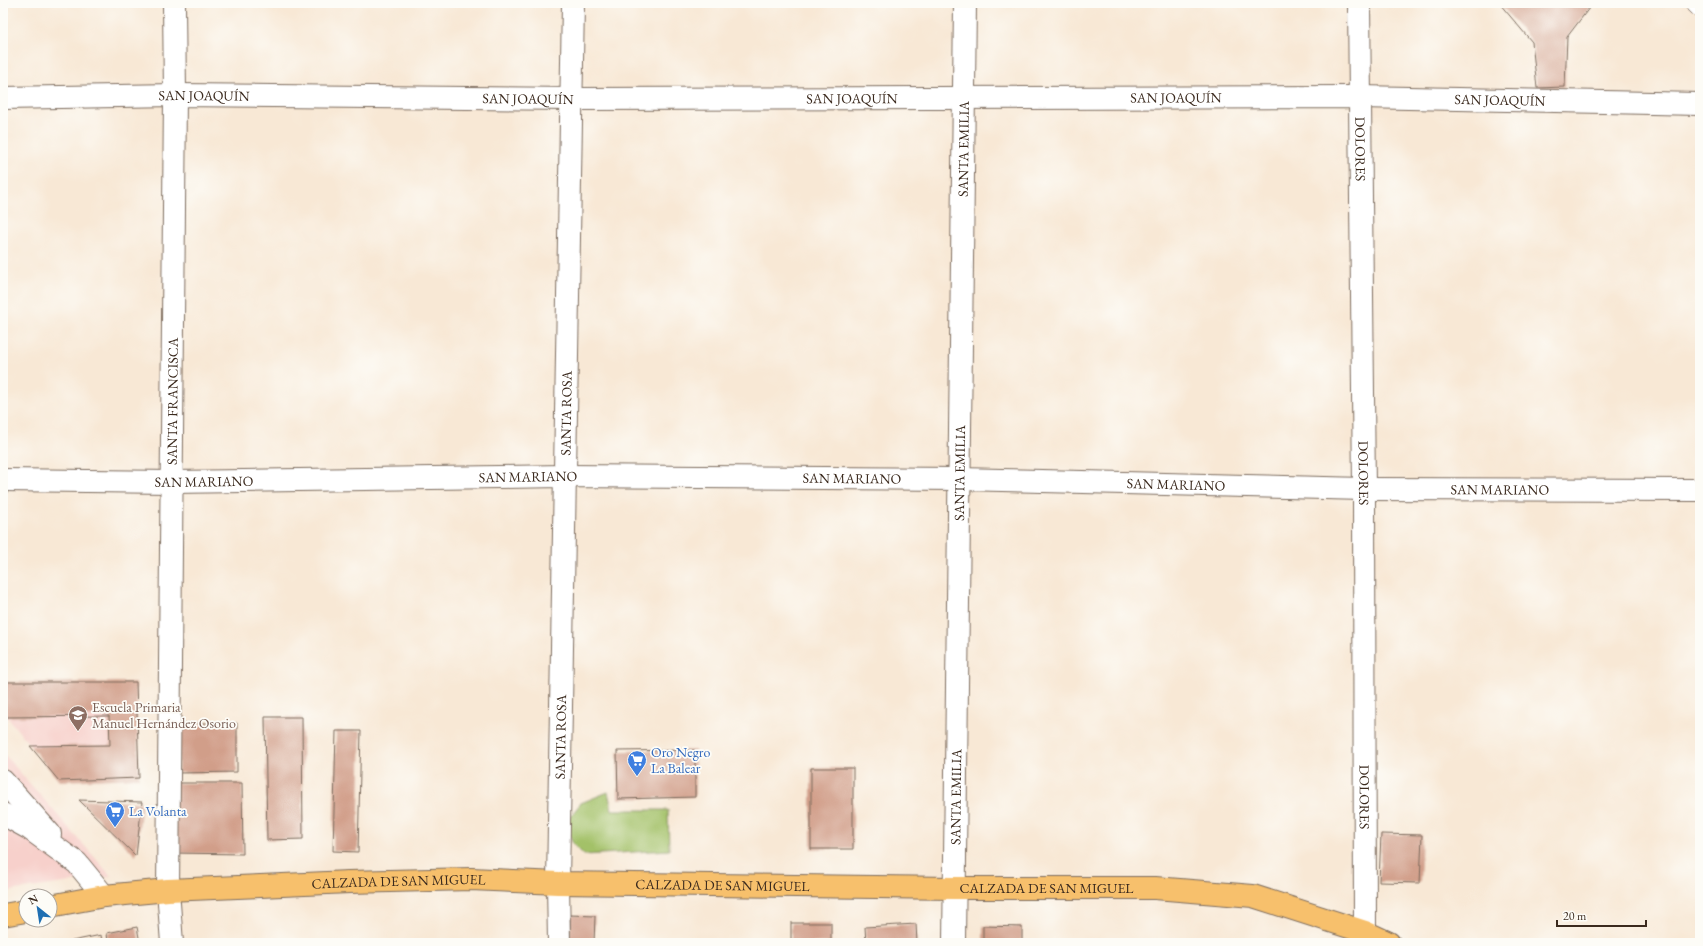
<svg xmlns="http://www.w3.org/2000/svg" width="1703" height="946" font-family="'EB Garamond',serif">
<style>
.built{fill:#f7d0cb}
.green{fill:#a3c168;stroke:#6f7643}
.building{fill:#d19e89}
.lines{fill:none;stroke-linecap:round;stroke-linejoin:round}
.minor-casing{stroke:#7d6c5e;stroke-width:24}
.major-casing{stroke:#7d6c5e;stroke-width:24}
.minor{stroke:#fff;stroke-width:22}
.major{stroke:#f7c06c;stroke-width:22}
.labels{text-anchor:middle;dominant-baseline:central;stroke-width:3.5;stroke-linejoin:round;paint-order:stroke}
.street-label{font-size:14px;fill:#3b2a1e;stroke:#fdfcf7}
.education-label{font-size:14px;fill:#785e54;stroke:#fdfcf7;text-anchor:start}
.shop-label{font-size:14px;fill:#366cbe;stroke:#fdfcf7;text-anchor:start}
</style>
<rect width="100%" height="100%" fill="#fdfcf7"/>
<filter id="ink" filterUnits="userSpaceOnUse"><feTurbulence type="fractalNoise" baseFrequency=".025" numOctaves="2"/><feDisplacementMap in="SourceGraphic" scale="8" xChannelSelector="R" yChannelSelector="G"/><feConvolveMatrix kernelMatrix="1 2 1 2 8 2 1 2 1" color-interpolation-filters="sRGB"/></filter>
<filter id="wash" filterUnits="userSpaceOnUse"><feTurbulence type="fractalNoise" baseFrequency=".012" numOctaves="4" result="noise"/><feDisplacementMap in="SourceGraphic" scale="16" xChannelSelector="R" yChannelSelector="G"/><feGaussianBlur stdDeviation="0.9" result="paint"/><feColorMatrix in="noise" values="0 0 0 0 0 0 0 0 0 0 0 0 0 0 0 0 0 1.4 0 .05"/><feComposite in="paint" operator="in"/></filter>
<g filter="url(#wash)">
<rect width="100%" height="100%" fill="#f8e8d5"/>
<!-- built -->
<path class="built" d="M3 682H136L139 778 59 781 3 712Z
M3 753 111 876 3 892Z"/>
<!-- green -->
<path class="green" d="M608 792 612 810H668L669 850 584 855 573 844 567 829 569 818 581 803Z"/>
<g id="blocks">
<!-- building -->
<path class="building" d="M1499 3H1593L1567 37 1565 87 1537 88 1532 42Z
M3 682H136L139 778 59 781 30 746 110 745 109 716 7 717 3 712Z
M265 717H302L303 839 267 840Z
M179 723H237V772L178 773Z
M336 731H361L358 852 333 851Z
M695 750V797L618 799 617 751Z
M811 768H853V849H811Z
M174 783H242L243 854 174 853Z
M79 800 142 802 136 856Z
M1381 834 1422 835 1420 883 1379 882Z
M570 915 595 916 594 943H570Z
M791 923H831V943H791Z
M916 924 917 943H866L865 927Z
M983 926 1022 927V943H983Z
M137 927 140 943H108L107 933Z
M101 935 102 943H72V941Z"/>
</g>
</g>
<g filter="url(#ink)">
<use href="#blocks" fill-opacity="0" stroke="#7d6c5e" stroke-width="1"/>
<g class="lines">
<defs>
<g id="minor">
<path id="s1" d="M1359 3 1364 489 1365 943"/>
<path d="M1697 3 1700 6"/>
<path id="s2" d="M3 98 175 95 571 99 1360 97 1700 104"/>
<path id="s3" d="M3 480 172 482 564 476 959 479 1364 489 1700 490"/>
<path d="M3 781 50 834"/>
<path d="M3 814 30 829 77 863 104 896"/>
<path id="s4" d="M172 943 168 890 175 95 174 3"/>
<path id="s5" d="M559 943 558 883 573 3"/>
<path id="s6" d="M954 943 965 3"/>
</g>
<g id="major">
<path id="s7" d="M50 906 104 896 168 890 349 882 471 879 558 883 954 888H1155L1253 896 1365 932 1389 943"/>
<path d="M3 915 26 911"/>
</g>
</defs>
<!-- minor casing -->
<use href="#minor" class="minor-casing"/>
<!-- major casing -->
<use href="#major" class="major-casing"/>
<!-- minor -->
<use href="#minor" class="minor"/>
<!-- major -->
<use href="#major" class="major"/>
</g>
</g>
<!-- icons -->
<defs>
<symbol id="school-pin" viewBox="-11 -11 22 30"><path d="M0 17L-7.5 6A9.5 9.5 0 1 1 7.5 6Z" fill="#8d6e63" stroke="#fdfcf7"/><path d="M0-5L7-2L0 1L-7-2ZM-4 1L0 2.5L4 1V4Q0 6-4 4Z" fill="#fff"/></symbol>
<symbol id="supermarket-pin" viewBox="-11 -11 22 30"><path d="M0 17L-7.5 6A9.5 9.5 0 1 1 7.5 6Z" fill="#3f7fe0" stroke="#fdfcf7"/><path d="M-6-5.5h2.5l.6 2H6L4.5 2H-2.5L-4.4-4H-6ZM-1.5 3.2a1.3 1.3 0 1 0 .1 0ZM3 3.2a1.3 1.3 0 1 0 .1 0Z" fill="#fff"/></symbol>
</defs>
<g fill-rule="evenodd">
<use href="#school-pin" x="67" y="704" width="22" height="30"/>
<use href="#supermarket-pin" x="626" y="749" width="22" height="30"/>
<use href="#supermarket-pin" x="104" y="800" width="22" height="30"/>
</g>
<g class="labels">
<!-- street labels -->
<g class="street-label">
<text stroke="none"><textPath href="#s2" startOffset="201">SAN JOAQUÍN</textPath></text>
<text stroke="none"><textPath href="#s2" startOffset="1173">SAN JOAQUÍN</textPath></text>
<text stroke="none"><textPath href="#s2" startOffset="849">SAN JOAQUÍN</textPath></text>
<text stroke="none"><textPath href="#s2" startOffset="525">SAN JOAQUÍN</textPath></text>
<text stroke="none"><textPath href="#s2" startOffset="1497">SAN JOAQUÍN</textPath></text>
<text stroke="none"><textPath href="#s6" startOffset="794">SANTA EMILIA</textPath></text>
<text stroke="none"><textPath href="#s1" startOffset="146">DOLORES</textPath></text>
<text stroke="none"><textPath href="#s4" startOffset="542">SANTA FRANCISCA</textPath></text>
<text stroke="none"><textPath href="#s5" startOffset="530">SANTA ROSA</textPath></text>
<text stroke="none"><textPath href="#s6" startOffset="470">SANTA EMILIA</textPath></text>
<text stroke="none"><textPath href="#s1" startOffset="470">DOLORES</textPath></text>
<text stroke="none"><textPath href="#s3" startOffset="525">SAN MARIANO</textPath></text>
<text stroke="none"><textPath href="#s3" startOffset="849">SAN MARIANO</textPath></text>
<text stroke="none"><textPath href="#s3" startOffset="201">SAN MARIANO</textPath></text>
<text stroke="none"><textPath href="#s3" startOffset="1173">SAN MARIANO</textPath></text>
<text stroke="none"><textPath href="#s3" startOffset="1497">SAN MARIANO</textPath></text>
<text stroke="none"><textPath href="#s5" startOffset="206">SANTA ROSA</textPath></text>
<text stroke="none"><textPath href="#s6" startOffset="146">SANTA EMILIA</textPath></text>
<text stroke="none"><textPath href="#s1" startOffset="794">DOLORES</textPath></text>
<text stroke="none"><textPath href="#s7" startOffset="350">CALZADA DE SAN MIGUEL</textPath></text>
<text stroke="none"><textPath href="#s7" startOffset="674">CALZADA DE SAN MIGUEL</textPath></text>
<text stroke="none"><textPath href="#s7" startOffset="998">CALZADA DE SAN MIGUEL</textPath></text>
</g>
<!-- education labels -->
<g class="education-label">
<text x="92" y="707">Escuela Primaria<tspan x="92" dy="16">Manuel Hernández Osorio</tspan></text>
</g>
<!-- shop labels -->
<g class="shop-label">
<text x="651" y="752">Oro Negro<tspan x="651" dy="16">La Balear</tspan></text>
<text x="129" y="811">La Volanta</text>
</g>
</g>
<!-- margin -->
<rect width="1703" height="946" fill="none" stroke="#fdfcf7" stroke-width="16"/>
<!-- north arrow -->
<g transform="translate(38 908) rotate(330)"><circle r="19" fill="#fdfcf7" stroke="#afa8a0"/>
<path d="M0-3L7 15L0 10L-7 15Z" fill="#1f6fb2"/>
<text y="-6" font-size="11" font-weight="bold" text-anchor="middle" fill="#3b2a1e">N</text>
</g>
<!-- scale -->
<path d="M1557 920v6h89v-6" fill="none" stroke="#3b2a1e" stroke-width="2"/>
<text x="1563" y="920" font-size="12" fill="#3b2a1e" stroke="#fdfcf7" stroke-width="3" paint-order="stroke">20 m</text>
</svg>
